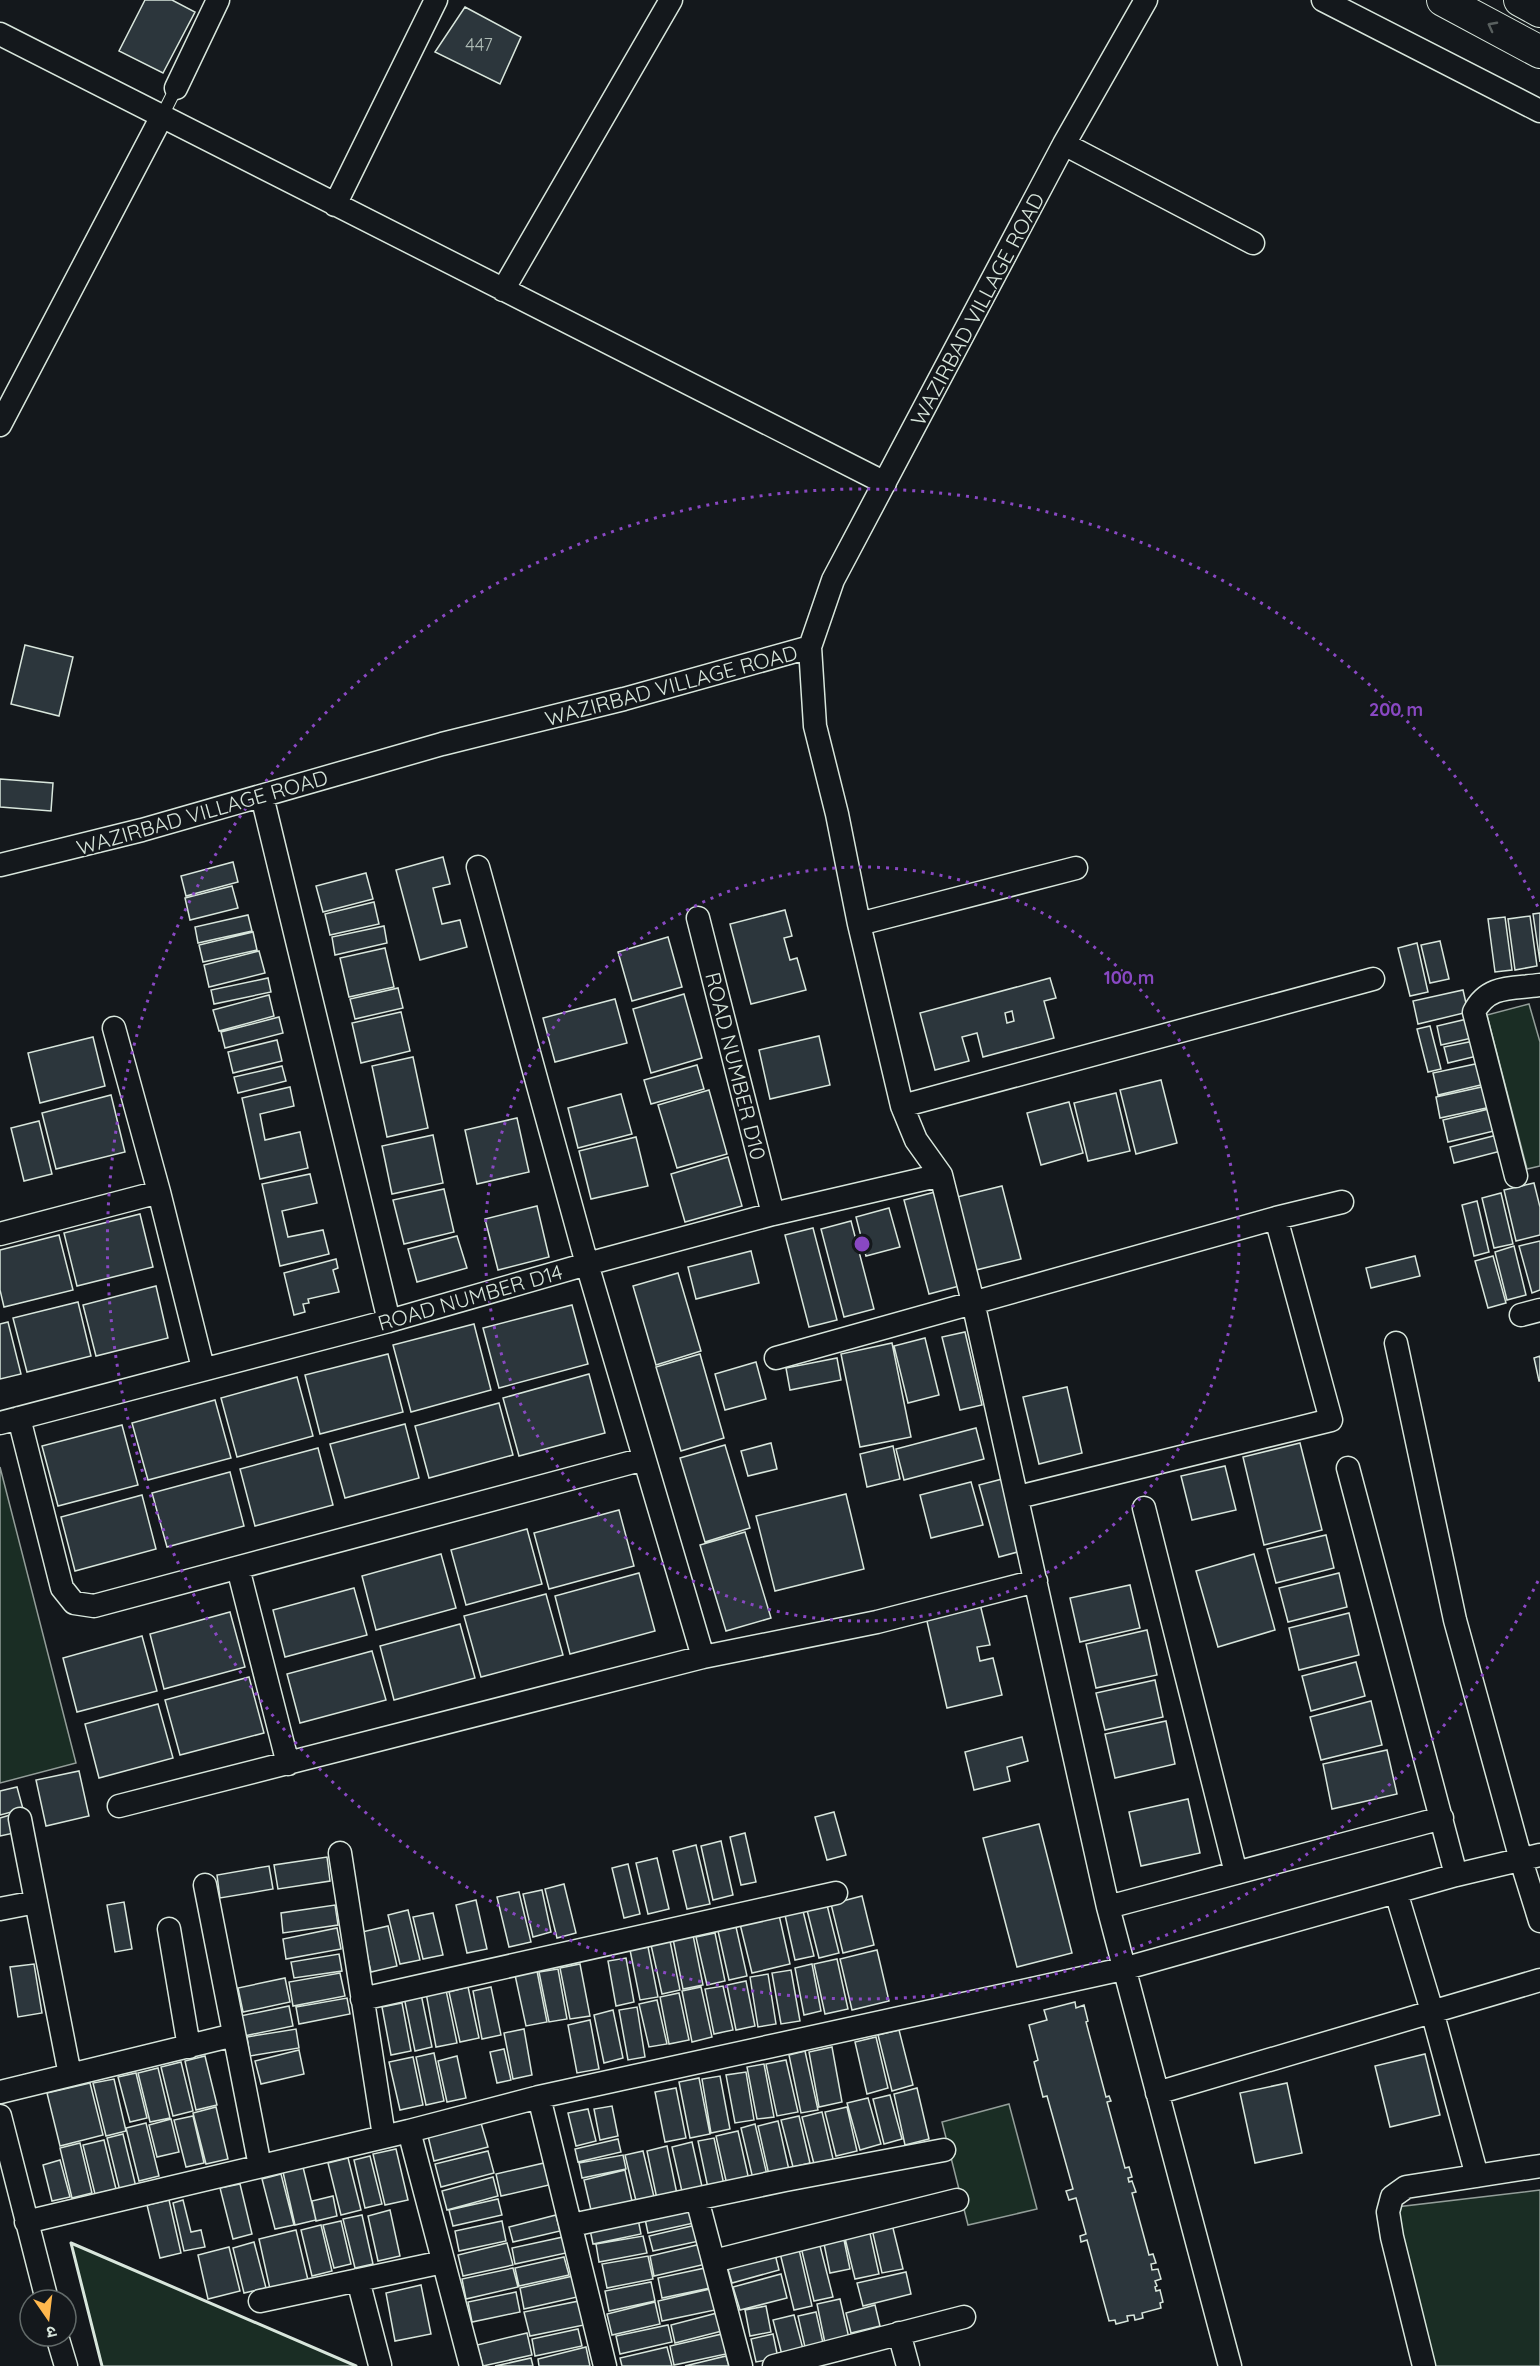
<svg xmlns="http://www.w3.org/2000/svg" width="1540" height="2366" font-family="Quicksand,'Noto Sans Devanagari',sans-serif">
<style>
.green{fill:#1a2d24;stroke:#939e99;stroke-width:1.5}
.building{fill:#2c363c;stroke:#d8e6dc;stroke-width:1.5;fill-rule:evenodd}
.lines{fill:none;stroke-linecap:round;stroke-linejoin:round}
.lane-casing{stroke:#d8e6dc;stroke-width:14}
.street-casing{stroke:#d8e6dc;stroke-width:25}
.secondary-casing{stroke:#d8e6dc;stroke-width:34}
.lane{stroke:#14181c;stroke-width:12}
.street{stroke:#14181c;stroke-width:22}
.secondary{stroke:#14181c;stroke-width:32}
.wall{stroke:#d8e6dc;stroke-width:3}
.oneway{stroke:#59605f}
.ring{fill:none;stroke:#8948c3;stroke-width:3;stroke-dasharray:3 6}
.labels{text-anchor:middle;dominant-baseline:central;stroke-width:4.5;stroke-linejoin:round;paint-order:stroke}
.number-label{font-size:18px;fill:#adbab4}
.street-label{font-size:21px;fill:#d8e6dc;stroke:#14181c}
.centre{fill:#8948c3;stroke:#14181c;stroke-width:3}
.ring-label{font-size:18px;text-anchor:middle;font-weight:bold;fill:#8948c3;stroke:#14181c;stroke-width:4.5;stroke-linejoin:round;paint-order:stroke}
</style>
<rect width="100%" height="100%" fill="#14181c"/>
<!-- green -->
<path class="green" d="M1529 1004 1540 1042V1166L1527 1169 1487 1015Z
M0 1467 76 1763 0 1783Z
M1009 2104 1037 2209 968 2225 942 2122Z
M1540 2190V2366H1431L1388 2208Z
M71 2243 356 2366H102Z"/>
<!-- building -->
<path class="building" d="M145 0H172L195 12 163 73 119 51Z
M465 7 521 37 500 84 435 52Z
M25 645 73 657 59 716 11 704Z
M0 779 53 783 51 811 0 807Z
M443 857 450 884 433 888 442 924 460 920 467 947 420 960 396 870Z
M233 862 238 882 186 896 181 876Z
M366 873 373 899 323 912 316 886Z
M232 886 238 908 190 920 185 898Z
M374 902 379 924 330 935 325 914Z
M785 910 792 936 784 938 790 960 797 958 806 990 751 1004 730 924Z
M1540 913V962L1533 914Z
M248 915 252 931 198 943 195 927Z
M1530 916 1537 966 1515 970 1508 919Z
M1505 917 1512 970 1495 972 1488 919Z
M384 926 387 943 335 955 332 937Z
M253 932 257 950 203 962 199 945Z
M668 937 682 987 632 1001 618 952Z
M1440 941 1449 979 1430 983 1421 945Z
M1417 943 1428 992 1410 996 1398 948Z
M385 948 394 987 349 997 340 958Z
M259 951 265 973 209 987 204 965Z
M268 978 271 992 214 1004 211 990Z
M1050 978 1056 998 1044 1001 1054 1038 983 1057 977 1033 962 1037 969 1061 935 1070 920 1013ZM1012 1011 1014 1021 1007 1023 1005 1013Z
M398 988 403 1008 355 1019 350 999Z
M1463 990 1468 1012 1418 1024 1413 1001Z
M684 994 702 1058 651 1073 633 1009Z
M269 995 274 1016 219 1031 213 1010Z
M615 999 627 1043 555 1062 543 1018Z
M401 1012 410 1051 361 1063 352 1023Z
M279 1017 283 1033 225 1048 221 1032Z
M1467 1019 1472 1038 1441 1045 1437 1026Z
M1430 1026 1441 1069 1428 1072 1417 1029Z
M819 1036 830 1085 770 1099 759 1050Z
M93 1037 105 1086 40 1103 28 1053Z
M277 1040 282 1061 233 1073 228 1052Z
M1474 1041 1477 1056 1448 1063 1444 1047Z
M413 1057 428 1128 387 1137 372 1066Z
M1480 1063 1485 1084 1438 1095 1433 1073Z
M697 1065 704 1089 651 1104 644 1080Z
M282 1066 286 1081 238 1093 234 1077Z
M1161 1080 1177 1143 1136 1154 1120 1090Z
M1486 1086 1491 1107 1440 1118 1436 1097Z
M290 1087 294 1106 260 1114 265 1140 300 1132 308 1168 260 1179 242 1098Z
M709 1090 727 1154 677 1168 658 1105Z
M1116 1093 1130 1151 1088 1161 1074 1103Z
M621 1094 632 1134 578 1148 568 1108Z
M111 1095 125 1152 56 1169 42 1113Z
M1069 1102 1083 1153 1041 1165 1027 1113Z
M1493 1108 1498 1130 1448 1142 1443 1120Z
M517 1118 529 1172 477 1184 465 1130Z
M39 1121 52 1174 24 1181 11 1128Z
M433 1135 443 1183 392 1194 382 1146Z
M1497 1135 1501 1151 1454 1163 1450 1147Z
M636 1137 648 1186 591 1199 579 1151Z
M728 1157 742 1206 685 1222 671 1174Z
M310 1174 317 1203 282 1211 288 1237 323 1230 329 1254 280 1266 262 1184Z
M1534 1183 1540 1207V1235L1516 1241 1504 1190Z
M1002 1186 1021 1259 976 1270 957 1197Z
M444 1189 454 1232 404 1244 393 1200Z
M939 1191 963 1285 929 1294 904 1200Z
M1501 1193 1513 1244 1494 1248 1482 1198Z
M1477 1201 1489 1252 1474 1256 1462 1205Z
M537 1206 549 1257 498 1270 485 1219Z
M889 1208 900 1247 866 1256 856 1217Z
M140 1214 153 1267 77 1286 64 1233Z
M851 1221 874 1309 844 1317 821 1229Z
M813 1228 837 1320 809 1327 785 1235Z
M59 1235 73 1290 4 1307 0 1290V1250Z
M457 1236 467 1268 417 1282 408 1249Z
M1540 1241V1290L1532 1293 1519 1246Z
M1514 1246 1526 1295 1507 1300 1495 1252Z
M751 1251 759 1283 696 1299 688 1267Z
M1415 1256 1420 1276 1371 1288 1366 1268Z
M1493 1256 1506 1303 1488 1308 1475 1261Z
M336 1259 338 1268 333 1270 339 1292 308 1299 309 1303 303 1304 305 1312 294 1315 284 1273Z
M678 1273 701 1351 656 1365 633 1286Z
M156 1286 168 1338 96 1356 83 1305Z
M78 1302 91 1356 27 1372 13 1318Z
M572 1305 588 1364 499 1388 483 1328Z
M8 1322 21 1374 0 1379V1324Z
M474 1324 491 1390 411 1412 393 1345Z
M965 1332 982 1405 960 1410 942 1337Z
M925 1338 939 1395 908 1403 894 1346Z
M892 1343 911 1437 860 1447 841 1354Z
M388 1354 403 1412 320 1434 305 1375Z
M700 1354 724 1438 681 1451 656 1367Z
M1540 1356V1381H1539L1534 1358Z
M837 1358 841 1380 790 1390 786 1368Z
M756 1362 766 1399 725 1410 715 1374Z
M589 1374 605 1433 519 1456 503 1398Z
M297 1377 313 1436 237 1457 221 1398Z
M1067 1387 1082 1453 1039 1464 1023 1397Z
M215 1400 231 1458 148 1480 132 1423Z
M499 1403 513 1455 429 1478 415 1426Z
M405 1424 419 1478 345 1498 330 1444Z
M122 1425 138 1485 58 1506 42 1446Z
M976 1428 984 1459 904 1480 896 1449Z
M771 1443 777 1469 748 1476 741 1451Z
M1300 1443 1322 1530 1264 1545 1243 1457Z
M725 1445 750 1528 705 1542 680 1458Z
M893 1446 900 1479 867 1487 860 1454Z
M318 1448 333 1505 255 1526 240 1469Z
M1225 1466 1236 1510 1192 1520 1181 1476Z
M230 1472 244 1526 167 1547 152 1493Z
M1006 1478 1025 1550 999 1557 979 1485Z
M971 1482 983 1525 931 1538 920 1495Z
M846 1494 864 1569 775 1591 756 1516Z
M142 1495 156 1549 75 1571 61 1517Z
M619 1510 634 1566 549 1589 534 1533Z
M527 1529 542 1584 466 1605 451 1550Z
M745 1532 771 1618 726 1631 700 1545Z
M1326 1535 1334 1568 1276 1583 1267 1549Z
M441 1554 456 1608 376 1630 362 1576Z
M1254 1554 1275 1630 1218 1647 1196 1571Z
M639 1573 655 1631 570 1654 555 1596Z
M1339 1573 1347 1607 1288 1622 1279 1588Z
M1130 1585 1140 1628 1080 1642 1070 1598Z
M354 1588 367 1635 285 1657 273 1610Z
M546 1594 563 1655 481 1677 464 1616Z
M980 1604 990 1645 977 1647 980 1661 993 1658 1002 1695 947 1708 926 1617Z
M230 1612 245 1667 164 1689 150 1634Z
M1349 1613 1359 1655 1299 1670 1289 1628Z
M460 1624 475 1678 394 1700 380 1646Z
M1147 1630 1157 1675 1096 1688 1086 1644Z
M142 1636 157 1691 77 1712 63 1658Z
M372 1651 386 1700 300 1723 287 1674Z
M1356 1662 1365 1696 1311 1711 1302 1676Z
M249 1677 264 1733 180 1755 165 1700Z
M1155 1680 1163 1717 1105 1730 1096 1693Z
M1371 1701 1382 1745 1321 1760 1310 1717Z
M158 1704 173 1758 99 1778 85 1724Z
M1166 1721 1175 1764 1115 1778 1105 1734Z
M1022 1737 1028 1761 1007 1767 1010 1781 974 1790 965 1752Z
M1387 1750 1397 1794 1332 1809 1323 1764Z
M79 1771 89 1816 46 1826 36 1780Z
M17 1787 23 1809 0 1815V1791Z
M1188 1799 1200 1853 1141 1866 1129 1812Z
M834 1812 846 1855 827 1860 815 1817Z
M10 1815 14 1833 0 1836V1818Z
M1039 1824 1072 1953 1017 1967 983 1838Z
M745 1833 756 1882 741 1885 730 1837Z
M721 1841 733 1895 713 1900 701 1846Z
M696 1845 710 1904 687 1909 673 1851Z
M327 1857 330 1881 278 1889 274 1865Z
M657 1858 669 1909 648 1914 636 1863Z
M628 1864 640 1914 624 1918 612 1868Z
M269 1866 273 1889 220 1898 217 1875Z
M564 1884 576 1933 557 1938 545 1889Z
M542 1890 551 1932 533 1937 523 1894Z
M519 1892 531 1942 509 1947 497 1897Z
M862 1896 874 1945 843 1953 831 1904Z
M476 1900 487 1949 467 1953 456 1905Z
M826 1901 839 1953 819 1958 806 1906Z
M124 1902 132 1949 115 1952 107 1905Z
M335 1905 338 1925 283 1933 281 1913Z
M408 1910 420 1960 400 1964 388 1915Z
M803 1911 814 1956 795 1960 785 1915Z
M433 1913 443 1955 423 1959 413 1917Z
M779 1915 790 1964 752 1973 740 1924Z
M388 1926 397 1966 371 1972 362 1932Z
M736 1927 747 1976 729 1980 718 1931Z
M337 1928 341 1949 286 1959 283 1939Z
M715 1933 725 1981 707 1985 696 1937Z
M693 1935 703 1985 683 1989 673 1939Z
M670 1941 680 1990 662 1994 651 1945Z
M648 1947 658 1997 640 2000 630 1950Z
M877 1950 889 2001 852 2010 840 1959Z
M339 1954 342 1971 294 1978 291 1962Z
M626 1958 634 2002 616 2006 608 1961Z
M837 1959 848 2009 825 2014 814 1964Z
M34 1964 42 2013 18 2017 10 1967Z
M580 1964 590 2016 570 2019 560 1968Z
M812 1964 821 2011 804 2015 795 1968Z
M558 1969 567 2019 549 2022 539 1972Z
M791 1970 800 2021 781 2024 772 1973Z
M537 1971 547 2022 526 2026 515 1975Z
M340 1973 345 1996 293 2006 289 1982Z
M768 1974 776 2024 758 2027 750 1977Z
M285 1978 290 2002 243 2012 238 1988Z
M746 1981 755 2026 736 2030 727 1985Z
M723 1986 733 2030 714 2034 705 1989Z
M468 1987 479 2038 460 2042 449 1992Z
M491 1987 501 2035 482 2039 473 1991Z
M701 1987 712 2037 692 2042 682 1991Z
M446 1990 457 2043 436 2047 426 1993Z
M679 1993 689 2040 669 2044 660 1997Z
M421 1994 432 2047 415 2051 404 1997Z
M347 1998 350 2014 299 2024 296 2007Z
M657 2000 667 2044 649 2047 639 2004Z
M1075 2002 1076 2008 1084 2005 1088 2021 1086 2022 1106 2097 1109 2096 1111 2101 1107 2102 1125 2168 1129 2167 1132 2177 1128 2178 1129 2182 1132 2181 1136 2192 1132 2193 1149 2255 1153 2254 1156 2263 1151 2264 1152 2270 1158 2269 1161 2279 1155 2281 1157 2286 1155 2287 1156 2291 1160 2290 1163 2302 1160 2303 1161 2308 1142 2313 1143 2318 1135 2320 1134 2315 1127 2316 1128 2321 1116 2324 1115 2320 1109 2321 1087 2240 1081 2242 1080 2236 1086 2234 1076 2198 1069 2200 1066 2191 1073 2189 1047 2096 1043 2097 1034 2062 1038 2060 1029 2025 1047 2020 1044 2010Z
M402 2003 411 2051 391 2055 382 2007Z
M289 2006 293 2026 244 2036 240 2016Z
M637 2007 645 2057 628 2060 619 2010Z
M613 2010 623 2058 604 2063 594 2015Z
M590 2020 599 2069 577 2073 568 2025Z
M296 2029 299 2048 250 2056 247 2037Z
M524 2029 532 2075 513 2079 504 2033Z
M899 2030 913 2085 892 2091 878 2035Z
M876 2037 888 2088 867 2094 855 2042Z
M832 2047 842 2102 819 2107 809 2052Z
M504 2049 511 2080 497 2083 490 2052Z
M299 2050 304 2074 261 2084 255 2061Z
M805 2051 818 2110 801 2113 789 2055Z
M434 2053 444 2101 426 2105 416 2057Z
M1425 2054 1440 2115 1390 2127 1375 2066Z
M205 2056 217 2105 196 2110 185 2061Z
M457 2056 466 2098 447 2102 438 2061Z
M413 2057 423 2105 400 2110 389 2062Z
M786 2060 798 2112 777 2116 766 2064Z
M181 2062 193 2111 173 2116 161 2067Z
M764 2064 774 2117 757 2119 747 2067Z
M158 2068 170 2118 150 2122 138 2073Z
M746 2072 754 2120 735 2123 726 2075Z
M136 2073 147 2118 130 2122 118 2077Z
M720 2076 730 2129 711 2133 702 2079Z
M699 2078 710 2134 690 2138 679 2082Z
M114 2079 126 2131 106 2136 93 2083Z
M90 2083 103 2135 60 2146 47 2093Z
M1287 2083 1302 2153 1255 2163 1240 2093Z
M676 2088 686 2138 665 2142 655 2092Z
M917 2088 929 2139 905 2145 894 2094Z
M890 2095 902 2139 884 2144 873 2099Z
M868 2098 881 2144 860 2150 847 2103Z
M612 2106 618 2136 600 2140 594 2109Z
M216 2107 228 2159 206 2164 193 2113Z
M847 2107 857 2151 836 2156 825 2112Z
M588 2109 596 2141 576 2146 568 2113Z
M822 2112 834 2163 815 2168 802 2117Z
M193 2116 204 2163 186 2167 174 2120Z
M799 2116 810 2163 793 2167 781 2120Z
M171 2119 179 2152 157 2157 149 2125Z
M778 2121 789 2170 769 2175 758 2126Z
M146 2123 159 2176 139 2181 126 2128Z
M481 2123 488 2147 434 2161 428 2136Z
M755 2124 767 2175 753 2179 741 2128Z
M738 2131 749 2180 727 2185 716 2136Z
M123 2134 136 2187 120 2191 107 2138Z
M714 2138 724 2185 708 2188 698 2141Z
M618 2139 621 2152 578 2162 575 2149Z
M104 2140 116 2189 95 2194 83 2145Z
M692 2142 703 2191 683 2196 672 2147Z
M80 2143 92 2193 72 2198 60 2148Z
M667 2146 677 2194 657 2199 647 2151Z
M396 2149 408 2200 385 2205 373 2154Z
M488 2151 494 2173 441 2187 435 2164Z
M643 2151 655 2201 637 2205 625 2155Z
M623 2155 626 2169 582 2178 579 2163Z
M370 2156 382 2204 365 2208 354 2160Z
M348 2158 361 2210 341 2215 328 2163Z
M60 2160 70 2197 52 2201 43 2165Z
M544 2163 549 2185 501 2196 496 2174Z
M303 2167 316 2220 295 2225 283 2172Z
M625 2170 632 2201 591 2210 584 2180Z
M281 2174 294 2225 275 2229 262 2179Z
M493 2177 498 2196 447 2210 442 2191Z
M240 2184 252 2234 233 2239 220 2188Z
M333 2196 337 2216 316 2221 312 2201Z
M498 2199 502 2215 453 2226 449 2210Z
M169 2200 181 2253 160 2258 147 2205Z
M183 2200 191 2232 201 2230 205 2247 184 2251 173 2203Z
M690 2204 694 2223 648 2233 644 2214Z
M390 2210 400 2256 378 2261 368 2216Z
M637 2214 641 2234 593 2244 589 2225Z
M362 2215 373 2264 355 2268 343 2219Z
M556 2215 560 2231 513 2242 509 2227Z
M891 2220 903 2269 882 2273 871 2225Z
M341 2221 351 2264 334 2268 323 2225Z
M502 2221 506 2241 459 2251 455 2231Z
M321 2225 332 2271 312 2276 301 2230Z
M696 2225 699 2241 653 2251 649 2236Z
M869 2229 879 2274 855 2279 844 2234Z
M296 2230 308 2280 270 2289 259 2239Z
M843 2235 850 2269 830 2273 823 2239Z
M643 2236 647 2253 599 2262 596 2244Z
M563 2237 566 2253 515 2264 512 2248Z
M818 2238 833 2297 814 2301 800 2243Z
M254 2242 266 2288 244 2293 233 2248Z
M507 2243 513 2265 463 2276 458 2255Z
M701 2244 706 2264 654 2276 650 2256Z
M798 2245 812 2306 794 2310 779 2249Z
M229 2247 240 2291 208 2299 198 2255Z
M775 2254 779 2270 732 2283 727 2266Z
M648 2256 653 2279 607 2288 602 2264Z
M564 2257 569 2275 519 2286 515 2268Z
M513 2268 518 2287 466 2299 462 2279Z
M705 2268 710 2288 662 2298 658 2278Z
M906 2272 911 2294 863 2306 857 2283Z
M781 2274 787 2298 740 2310 733 2287Z
M573 2276 577 2297 524 2309 520 2288Z
M651 2282 655 2301 609 2311 605 2291Z
M421 2285 431 2334 395 2341 386 2293Z
M710 2289 715 2310 662 2321 658 2301Z
M516 2292 520 2312 472 2322 468 2302Z
M840 2299 849 2338 825 2343 817 2304Z
M579 2301 584 2325 530 2336 524 2312Z
M655 2302 660 2324 612 2335 607 2314Z
M875 2305 880 2326 851 2333 846 2313Z
M766 2306 771 2332 750 2336 745 2310Z
M816 2312 823 2343 805 2347 798 2316Z
M717 2313 722 2331 675 2343 671 2325Z
M794 2315 803 2349 782 2355 773 2320Z
M668 2325 672 2342 620 2354 616 2336Z
M578 2329 582 2346 535 2356 532 2339Z
M527 2333 532 2355 483 2366 477 2345Z
M722 2334 726 2354 674 2365 670 2346Z
M773 2334 778 2358 756 2362 751 2339Z
M586 2347 590 2366H539L538 2359Z
M667 2347 672 2366H622L620 2358Z
M726 2356 729 2366H685Z
M531 2358 533 2366H495Z"/>
<g class="lines">
<defs>
<path id="lane" d="M162 116 176 88"/>
<path id="street" d="M1146 0 1064 144 833 580 810 647 815 726 837 814 859 924 902 1106 916 1140 941 1175 973 1302 1108 1907 1230 2366
M1323 0 1540 111
M0 34 885 483
M176 88 218 0
M1064 144 1253 243
M335 205 436 0
M503 290 671 0
M0 425 162 116
M262 796 389 1321
M0 865 142 830 442 744 624 699 810 647
M478 867 587 1264 703 1657
M698 918 773 1214
M859 924 1076 868
M114 1028 159 1192 203 1368
M902 1106 1373 979
M1516 1176 1474 1012C1488 984 1513 989 1540 985
M0 1234 159 1192
M1521 1315 1540 1310
M1396 1343 1455 1620 1521 1860 1540 1921
M776 1358 1276 1218 1342 1202
M19 1418 62 1588 74 1603 94 1606 644 1459
M0 1423 389 1321 587 1264 773 1214 941 1175
M1348 1468 1456 1875
M1018 1497 1331 1420 1276 1218
M1144 1508 1236 1873
M238 1568 288 1764
M119 1806 703 1657 877 1622 1036 1581
M20 1819 70 2075
M340 1853 384 2136
M205 1885 260 2166
M1396 1892 1432 2011 1477 2176
M1108 1907 1442 1818
M0 1909 36 1902
M169 1929 189 2047
M362 1999 836 1893
M0 2092 234 2035
M1157 2093 1540 1980
M539 2097 605 2366
M0 2116 47 2300
M409 2131 471 2366
M697 2199 741 2366
M26 2222 409 2131 539 2097 1123 1969 1456 1875 1540 1855
M572 2225 785 2180 944 2150
M714 2261 957 2200
M358 2280 380 2365
M260 2301 443 2262
M899 2333 908 2366
M57 2336 66 2366
M774 2366 964 2317
M1424 2366 1392 2237 1388 2212 1392 2197 1406 2187 1540 2166"/>
<path id="secondary" d="M1443 0 1540 52
M1520 0 1540 11"/>
</defs>
<!-- lane casing -->
<use href="#lane" class="lane-casing"/>
<!-- street casing -->
<use href="#street" class="street-casing"/>
<!-- secondary casing -->
<use href="#secondary" class="secondary-casing"/>
<!-- lane -->
<use href="#lane" class="lane"/>
<!-- street -->
<use href="#street" class="street"/>
<!-- secondary -->
<use href="#secondary" class="secondary"/>
<!-- wall -->
<path class="wall" d="M71 2243 356 2366
M71 2243 102 2366"/>
</g>
<!-- one-way arrows -->
<defs><path id="oneway-chevron" d="M-2-3.5L2.5 0L-2 3.5" fill="none" stroke-width="1.6" stroke-linecap="round" stroke-linejoin="round" transform="scale(1.5)"/></defs>
<use class="oneway" href="#oneway-chevron" transform="translate(1492 26) rotate(-152)"/>
<!-- distance rings -->
<g class="ring">
<circle cx="862" cy="1244" r="377"/>
<path d="M1538 1581A755 755 0 1 1 1538 907"/>
</g>
<g class="labels">
<!-- number labels -->
<g class="number-label">
<text x="479" y="44">447</text>
</g>
<!-- street labels -->
<g class="street-label">
<text transform="translate(977 309) rotate(-62)">WAZIRBAD VILLAGE ROAD</text>
<text transform="translate(671 685) rotate(-15)">WAZIRBAD VILLAGE ROAD</text>
<text transform="translate(202 812) rotate(-16)">WAZIRBAD VILLAGE ROAD</text>
<text transform="translate(736 1066) rotate(76)">ROAD NUMBER D10</text>
<text transform="translate(470 1297) rotate(-16)">ROAD NUMBER D14</text>
</g>
</g>
<circle cx="862" cy="1244" r="9" class="centre"/>
<g class="ring-label">
<text x="1396" y="716">200 m</text>
<text x="1129" y="984">100 m</text>
</g>
<!-- north arrow -->
<g transform="translate(48 2318) rotate(166)"><circle r="28" fill="#14181c" stroke="#626a69" stroke-width="1.5"/>
<path d="M0-4.5L10 22L0 15L-10 22Z" fill="#ffb74d"/>
<text y="-9" font-size="16" font-weight="bold" text-anchor="middle" fill="#d8e6dc">उ</text>
</g>
</svg>
